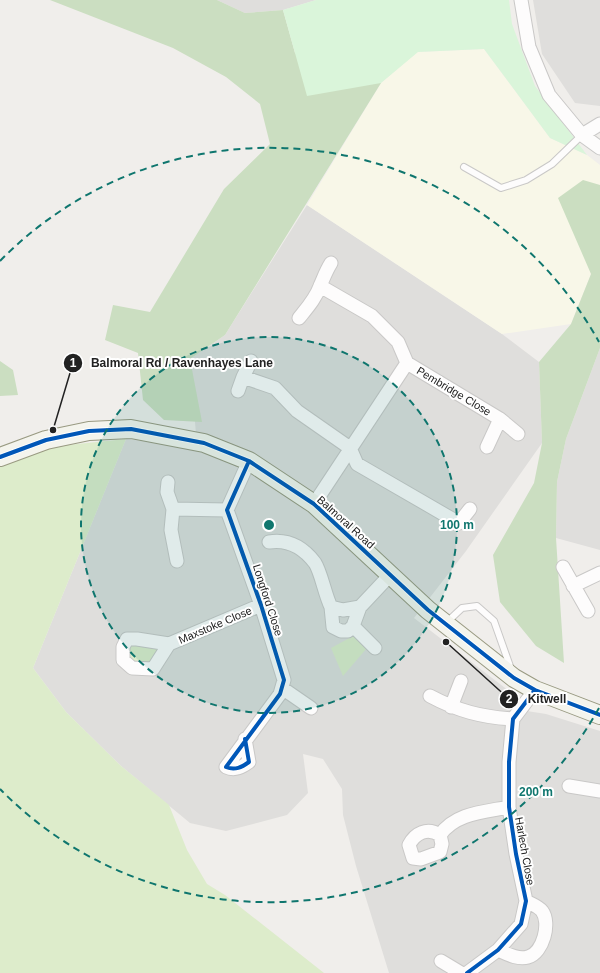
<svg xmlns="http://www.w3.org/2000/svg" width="600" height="973" font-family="Arial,sans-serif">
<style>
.residential{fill:#dfdedc}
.education{fill:#f8f7e8}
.grass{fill:#ddeccb}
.forest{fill:#cbdec1}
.park{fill:#daf5da}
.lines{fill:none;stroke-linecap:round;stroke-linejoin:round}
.lane-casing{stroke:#c9c8c7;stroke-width:8}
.street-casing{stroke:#c9c8c7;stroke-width:15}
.secondary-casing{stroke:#999a82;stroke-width:20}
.lane{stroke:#fdfcfc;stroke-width:6}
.street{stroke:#fdfcfc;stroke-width:13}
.secondary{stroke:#f4f4ed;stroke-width:18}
.cycleway-casing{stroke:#fff;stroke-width:6}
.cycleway{stroke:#0057b8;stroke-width:4}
.ring{fill:none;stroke:#0f766e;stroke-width:2;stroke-dasharray:7 5}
.labels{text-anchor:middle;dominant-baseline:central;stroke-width:4;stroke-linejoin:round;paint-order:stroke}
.street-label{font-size:11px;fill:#222;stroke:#fff}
.centre{fill:#0f766e;stroke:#fff;stroke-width:2}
.ring-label{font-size:12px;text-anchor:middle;font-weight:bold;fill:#0f766e;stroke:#fff;stroke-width:4;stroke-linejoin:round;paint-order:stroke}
.leader{fill:none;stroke:#222;stroke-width:1.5}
.callout-dot{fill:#222;stroke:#fff;stroke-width:1.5}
.mark-label{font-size:12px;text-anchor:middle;font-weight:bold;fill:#fff}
.callout-label{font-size:12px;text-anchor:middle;font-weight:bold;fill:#222;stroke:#fff;stroke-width:4;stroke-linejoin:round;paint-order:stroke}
</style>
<rect width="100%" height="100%" fill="#f0eeeb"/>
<!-- residential -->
<path class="residential" d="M217 0H316L283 10 245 13Z
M533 0H600V106L575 103 542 54Z
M307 205 502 334 539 362 542 443 466 551 414 618 513 694 527 711 546 714 600 731V973H389L356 866 343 815 342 789 323 759 303 754 308 793 287 815 226 831 190 823 121 766 66 712 33 668 126 439 197 447 190 359 225 335Z
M600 348V550L556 538 557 482 566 439Z"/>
<!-- education -->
<path class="education" d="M484 49 550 138 587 155 600 165V252L571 324 502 334 307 205 381 83 417 52Z"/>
<!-- grass -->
<path class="grass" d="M126 439 33 668 66 712 121 766 169 805 187 850 207 884 225 895 324 973H0V467L48 447Z
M355 635 367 648 343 676 331 648Z
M130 644 157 646 158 652 157 661 138 667 127 654Z"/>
<!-- forest -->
<path class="forest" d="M50 0H217L245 13 283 10 295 53 366 64 381 83 225 335 190 359 202 422 164 420 143 400 138 353 105 340 113 305 150 312 224 189 270 144 260 104 226 77 173 48Z
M583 180 600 185V348L566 439 557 482 556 538 564 663 536 646 500 602 493 555 534 483 542 443 539 362 571 324 591 274 558 198Z
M0 361 13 370 18 395 0 396Z"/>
<!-- park -->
<path class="park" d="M316 0H509L512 24 535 86 587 155 550 138 484 49 418 52 381 83 307 96 283 10Z"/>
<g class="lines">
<defs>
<path id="lane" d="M464 167 501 188 526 180 552 164 582 135
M446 623 462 608 477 606 494 621 511 669"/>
<path id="street" d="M521 0 529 47 549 95 582 135 600 148
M582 135 600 124
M299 318C307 308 316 298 320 286 324 277 326 271 331 263
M407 363 500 419 518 434
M243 377 251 361
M238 391 243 377 275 388 297 411 350 448 357 464 459 523 470 509
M487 447 500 419
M168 482 167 492 173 509 171 530 177 561
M314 504 407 363 398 342 372 316 320 286
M173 509 227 510
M269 542C288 539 303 547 315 563 321 572 325 595 331 607
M563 567 588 611
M573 586 600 573
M331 607 343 610 360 607 353 626 348 631H341L333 627Z
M360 607 391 574
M353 626 375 648
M169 644 137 639H127L123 647V660L132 668 153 669 169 644 261 605
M282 688 311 708
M430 696C458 711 481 717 513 719
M451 707 461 681
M245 739 249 762C242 767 235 771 226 767L280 694 284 680 261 605 227 510 249 461
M569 786 600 791
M440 835C427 827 415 833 409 845L413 858 421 859 440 852 442 844 440 835C455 813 484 812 509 807
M498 950C507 954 518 960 528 957 543 953 551 923 542 911 538 906 531 904 526 901
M441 961 461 973
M467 973 498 950 521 924 526 901 516 854 509 807V762L513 719 535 690"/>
<path id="secondary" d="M0 457 46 440 89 431 131 429 204 443 249 461 314 504 428 610 514 678 535 690 600 715"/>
</defs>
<!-- lane casing -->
<use href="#lane" class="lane-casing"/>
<!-- street casing -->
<use href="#street" class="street-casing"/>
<!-- secondary casing -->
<use href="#secondary" class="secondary-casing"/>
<!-- lane -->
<use href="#lane" class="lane"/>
<!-- street -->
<use href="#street" class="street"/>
<!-- secondary -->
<use href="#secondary" class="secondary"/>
<defs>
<path id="cycleway" d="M0 457 46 440 89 431 131 429 204 443 249 461 314 504 428 610 514 678 535 690 600 715
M245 739 249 762C242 767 235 771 226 767L280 694 284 680 261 605 227 510 249 461
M467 973 498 950 521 924 526 901 516 854 509 807V762L513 719 535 690"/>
</defs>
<!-- cycleway casing -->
<use href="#cycleway" class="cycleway-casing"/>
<!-- cycleway -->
<use href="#cycleway" class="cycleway"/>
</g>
<!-- distance rings -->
<circle cx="269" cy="525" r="188" fill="#0f766e" fill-opacity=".12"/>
<g class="ring">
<circle cx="269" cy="525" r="188"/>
<path d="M599 708A377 377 0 0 1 0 789M0 261A377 377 0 0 1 599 342"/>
</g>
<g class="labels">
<!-- street labels -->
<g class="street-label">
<text transform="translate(454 391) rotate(31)">Pembridge Close</text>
<text transform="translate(346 522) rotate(42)">Balmoral Road</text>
<text transform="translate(268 600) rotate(72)">Longford Close</text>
<text transform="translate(215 625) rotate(-23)">Maxstoke Close</text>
<text transform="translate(525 851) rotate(80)">Harlech Close</text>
</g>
</g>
<circle cx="269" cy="525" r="6" class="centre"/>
<g class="ring-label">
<text x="457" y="529">100 m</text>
<text x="536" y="796">200 m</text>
</g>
<!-- callouts -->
<path class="leader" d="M53 430L73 363M446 642L509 699"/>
<g class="callout-dot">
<circle cx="53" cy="430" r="4"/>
<circle cx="446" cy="642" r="4"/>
<circle cx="73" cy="363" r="10"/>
<circle cx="509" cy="699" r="10"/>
</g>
<g class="mark-label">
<text x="73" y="367">1</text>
<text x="509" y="703">2</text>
</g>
<g class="callout-label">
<text x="182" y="367">Balmoral Rd / Ravenhayes Lane</text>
<text x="547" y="703">Kitwell</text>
</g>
</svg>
